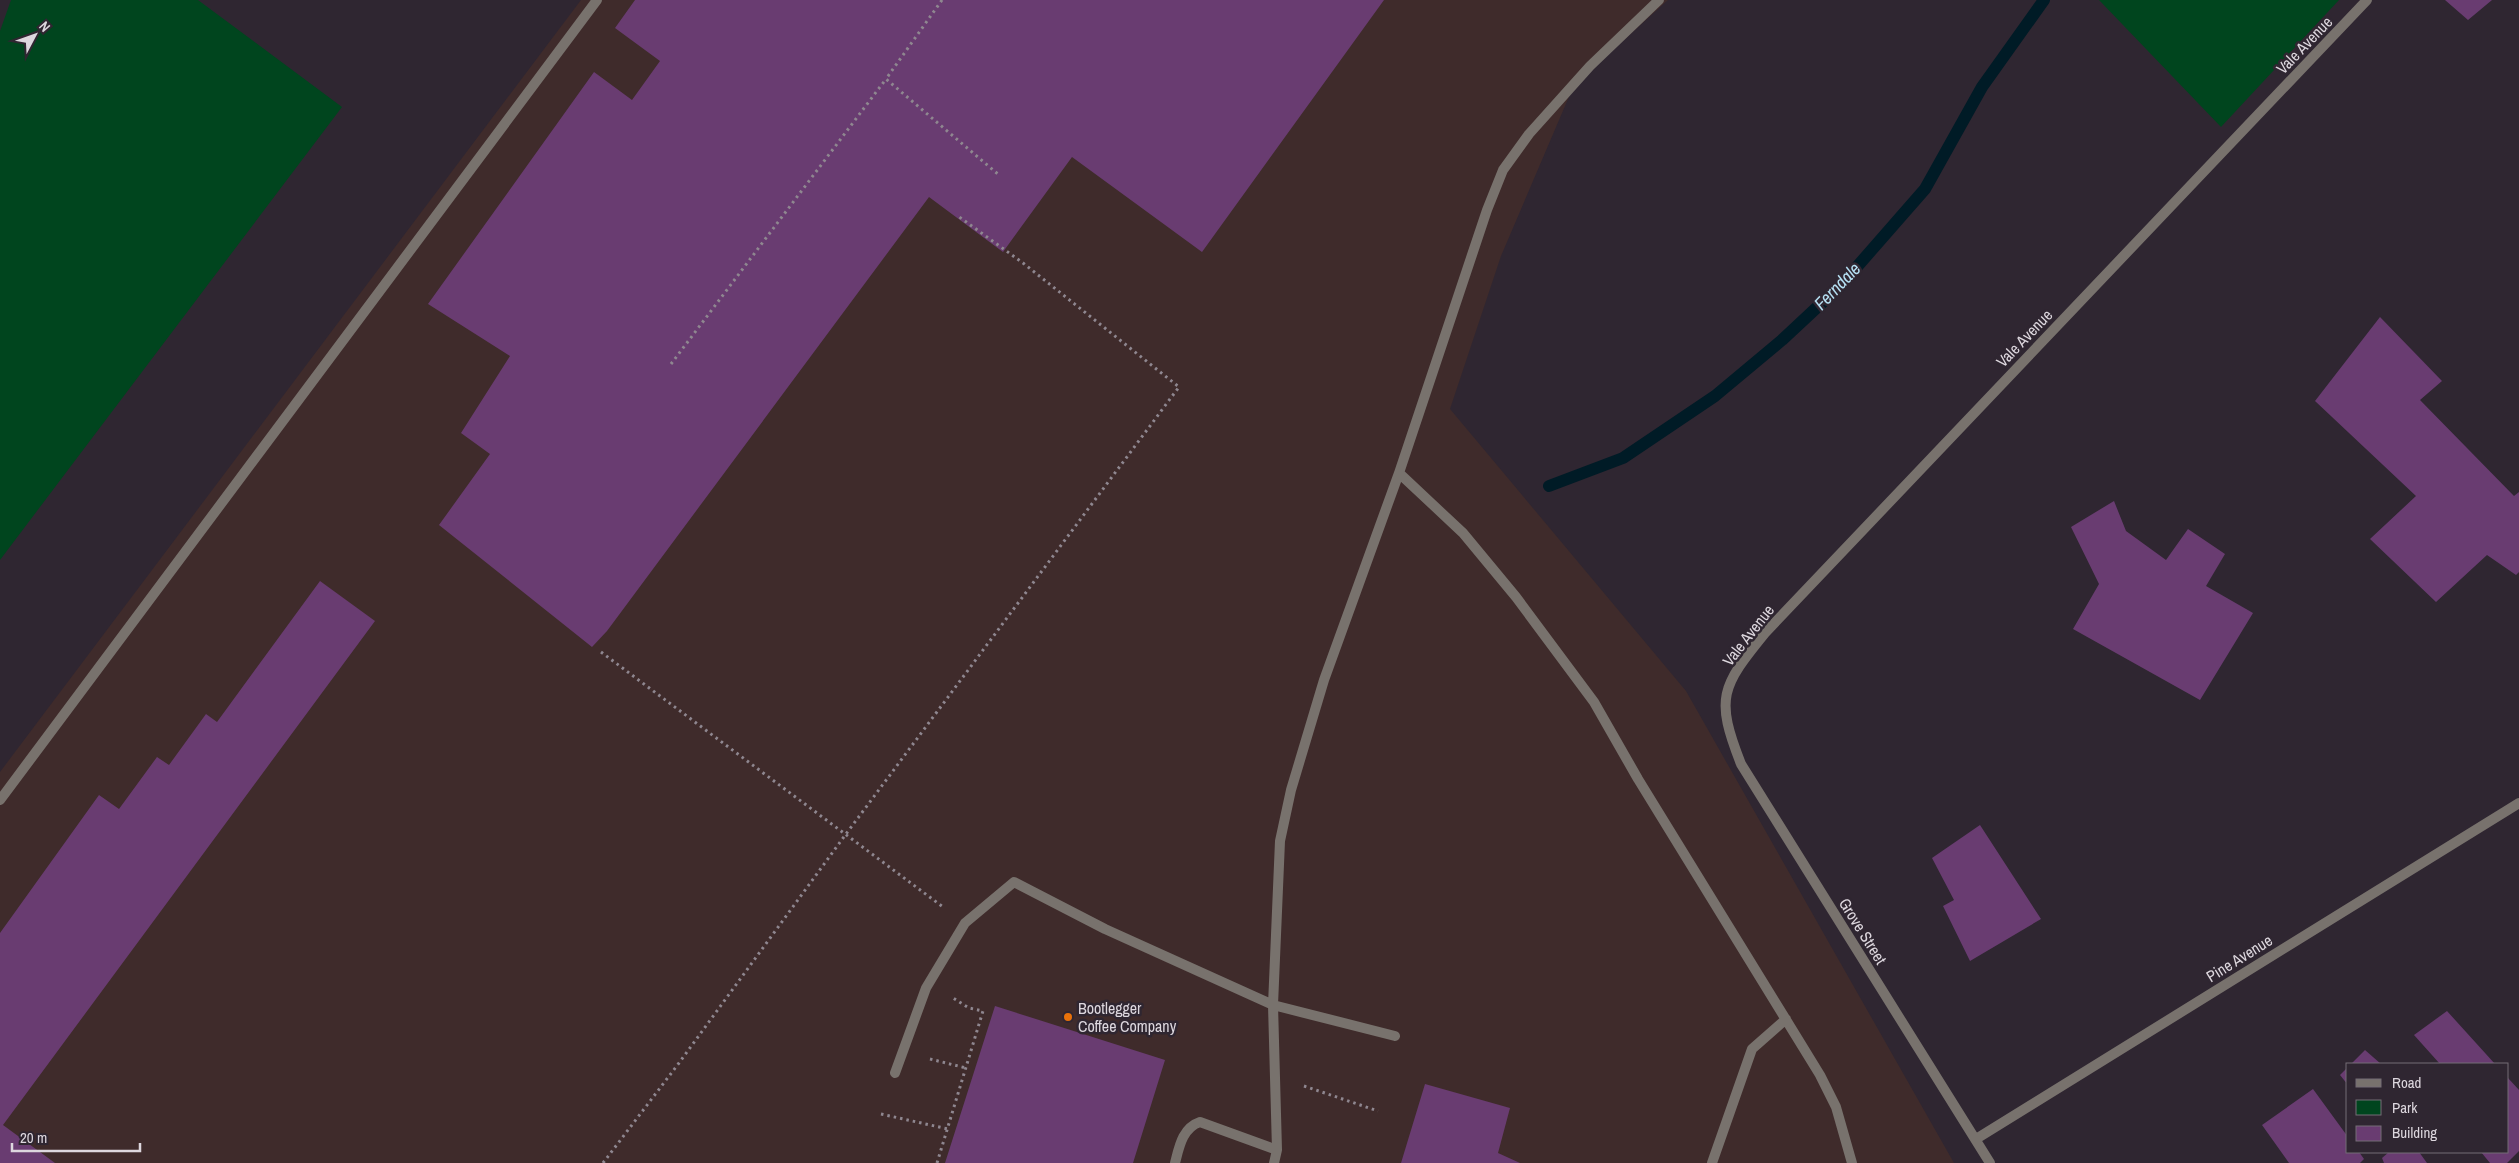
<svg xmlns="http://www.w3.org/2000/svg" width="2519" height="1163" font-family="'Archivo Narrow',sans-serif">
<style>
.commercial{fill:#3f2b2b}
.green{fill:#00451e}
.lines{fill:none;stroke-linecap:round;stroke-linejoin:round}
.stream{stroke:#001b26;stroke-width:12}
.building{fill:#693c71}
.path{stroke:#8f8790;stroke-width:3;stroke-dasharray:2.5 4;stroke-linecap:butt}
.lane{stroke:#78726d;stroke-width:10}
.street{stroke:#78726d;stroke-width:10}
.food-dot{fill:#e8710a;stroke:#2f2631;stroke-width:2}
.labels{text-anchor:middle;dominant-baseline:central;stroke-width:5;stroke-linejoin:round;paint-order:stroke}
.street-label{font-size:16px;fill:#ddd7de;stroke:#2f2631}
.poi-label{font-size:16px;fill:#ddd7de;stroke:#2f2631;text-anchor:start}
.water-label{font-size:18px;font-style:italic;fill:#b6e0f3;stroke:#2f2631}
</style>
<rect width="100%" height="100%" fill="#2f2631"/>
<!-- commercial -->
<path class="commercial" d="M581 0H1668L1574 85 1501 256 1450 409 1686 691 1954 1163H0V772Z"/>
<!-- green -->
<path class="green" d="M11 0H198L342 107 0 560V31Z
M2099 0H2339L2221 127Z"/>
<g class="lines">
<!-- stream -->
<path class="stream" d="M1549 486 1623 458 1715 396 1782 340 1841 285 1925 189 1982 87 2044 0"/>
</g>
<!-- building -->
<path class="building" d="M635 0H1384L1202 252 1072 157 1003 252 929 197 607 631 592 647 439 525 490 454 461 433 510 356 428 304 594 72 632 100 660 61 615 28Z
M2445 0H2492L2468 20Z
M2380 317 2442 381 2420 400 2514 496 2519 492V572L2516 575 2487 555 2436 602 2370 539 2416 496 2315 401Z
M2114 501 2126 531 2166 560 2188 529 2225 554 2206 586 2253 613 2200 700 2073 629 2099 584 2071 527Z
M320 581 375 621 3 1125 55 1163H0V933L99 795 119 809 157 757 169 765 206 714 217 722Z
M1980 825 2041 919 1970 961 1943 906 1954 900 1932 858Z
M995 1006 1165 1060 1133 1163H945Z
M2447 1011 2495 1064H2440L2414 1035Z
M2365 1050 2381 1064H2351Z
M2348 1067V1085L2340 1075Z
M2508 1078 2519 1090V1151L2507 1163H2490L2481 1152H2508Z
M1425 1084 1510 1108 1498 1153 1520 1163H1401Z
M2313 1089 2348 1137V1152H2359L2364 1159 2360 1163H2289L2262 1125Z
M2389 1152H2419L2427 1163H2384L2382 1158Z"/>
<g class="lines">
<!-- path -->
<path class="path" d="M942 0 886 79 999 175
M671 364 886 79
M601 652 943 907
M930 1059 966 1068
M1304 1086 1378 1111
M881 1114 948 1129
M603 1163 679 1063 846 834 1179 387 1023 263 958 216
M937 1163 983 1011 969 1008 953 998"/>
<!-- lane -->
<path class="lane" d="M1659 0 1590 66 1529 134 1503 170 1487 210 1399 473 1463 533 1516 597 1594 702 1638 779 1820 1075 1836 1107 1852 1163
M0 800 597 0
M895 1073 926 988 965 923 1014 882 1105 929 1273 1005 1280 841 1291 790 1324 680 1399 473
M1175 1163C1179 1148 1182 1128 1200 1122L1277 1150
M1274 1163 1277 1150 1273 1005 1395 1036
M1712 1163 1752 1049 1786 1019"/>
<!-- street -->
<path class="street" d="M1976 1139 2519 803
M1990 1163 1741 764C1715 698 1721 687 1765 633L2367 0"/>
</g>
<!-- markers -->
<circle class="food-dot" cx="1068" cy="1017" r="5"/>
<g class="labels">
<!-- street labels -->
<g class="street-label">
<text transform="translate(2304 45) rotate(-46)">Vale Avenue</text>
<text transform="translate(2024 338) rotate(-46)">Vale Avenue</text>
<text transform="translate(1748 635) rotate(-52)">Vale Avenue</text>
<text transform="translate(1863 931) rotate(58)">Grove Street</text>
<text transform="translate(2239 958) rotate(-32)">Pine Avenue</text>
</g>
<!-- poi labels -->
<g class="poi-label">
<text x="1078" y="1008">Bootlegger<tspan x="1078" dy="18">Coffee Company</tspan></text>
</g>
<!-- water labels -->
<g class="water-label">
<text transform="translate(1837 286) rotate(-46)">Ferndale</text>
</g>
</g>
<!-- legend -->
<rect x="2346" y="1063" width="162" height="90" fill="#2f2631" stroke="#756d76"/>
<rect x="2356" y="1079" width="25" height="8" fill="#78726d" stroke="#756d76"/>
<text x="2392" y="1088" font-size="15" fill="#ddd7de">Road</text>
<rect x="2356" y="1100" width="25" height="15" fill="#00451e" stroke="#756d76"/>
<text x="2392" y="1113" font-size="15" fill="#ddd7de">Park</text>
<rect x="2356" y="1126" width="25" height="15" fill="#693c71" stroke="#756d76"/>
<text x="2392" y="1138" font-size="15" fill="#ddd7de">Building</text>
<!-- north arrow -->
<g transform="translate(35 35) rotate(49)" stroke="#2f2631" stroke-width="4" paint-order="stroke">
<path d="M0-4L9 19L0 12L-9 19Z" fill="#ddd7de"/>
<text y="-8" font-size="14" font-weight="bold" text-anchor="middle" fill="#ddd7de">N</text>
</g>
<!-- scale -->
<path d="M12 1143v8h128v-8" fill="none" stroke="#ddd7de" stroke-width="2.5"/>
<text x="20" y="1143" font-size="15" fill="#ddd7de" stroke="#2f2631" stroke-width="4" paint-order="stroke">20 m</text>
</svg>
